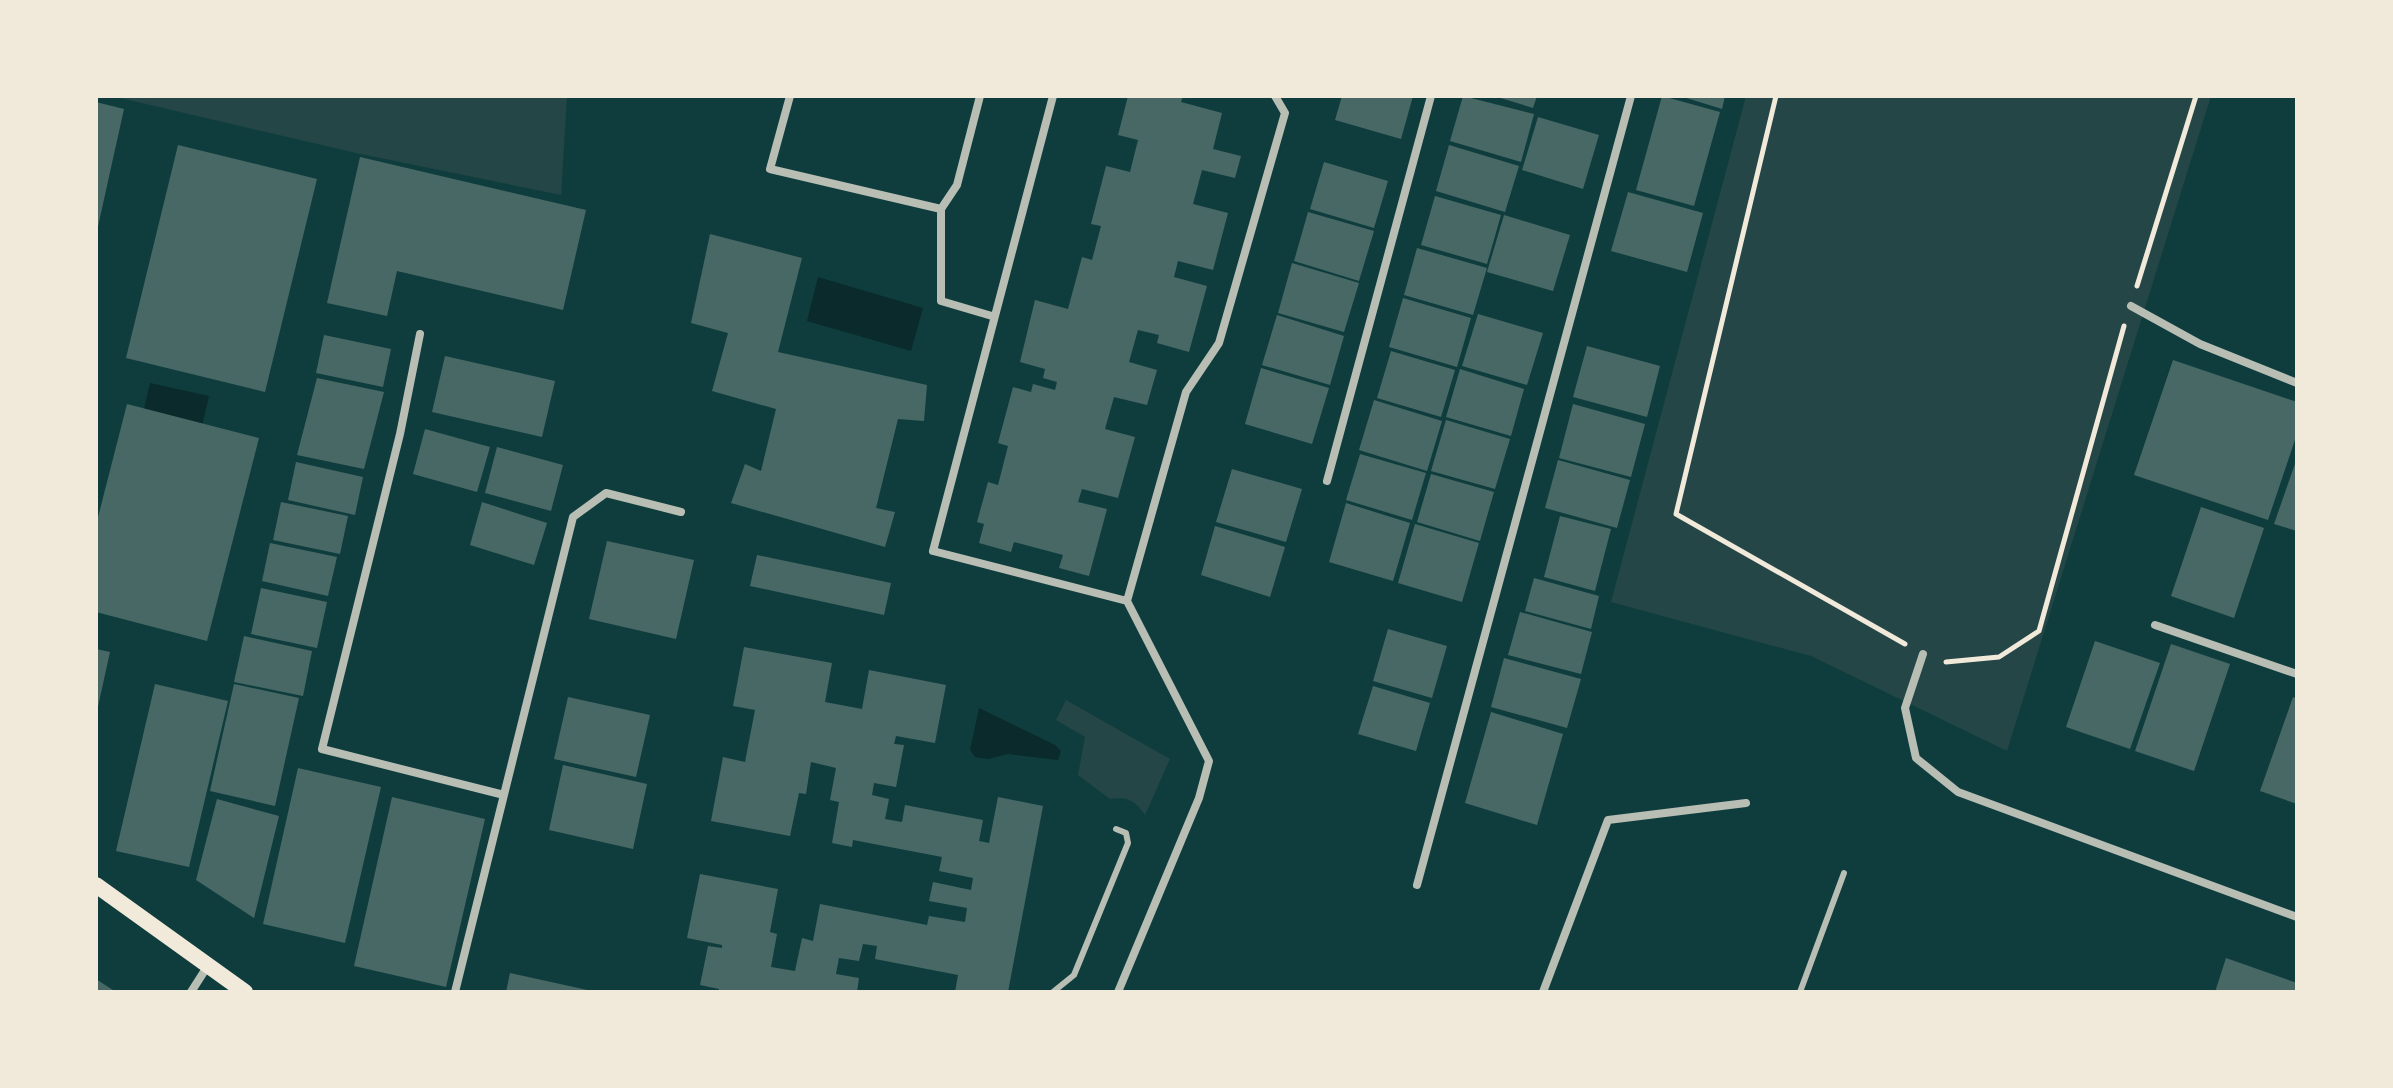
<svg xmlns="http://www.w3.org/2000/svg" width="2393" height="1088" font-family="'Space Grotesk',sans-serif">
<style>
.green{fill:#244646}
.water{fill:#0a2a2b}
.building{fill:#486865}
.lines{fill:none;stroke-linecap:round;stroke-linejoin:round}
.path{stroke:#f1e9da;stroke-width:5}
.service{stroke:#b8beb3;stroke-width:6}
.minor{stroke:#b8beb3;stroke-width:8}
.secondary{stroke:#f1e9da;stroke-width:16}
</style>
<rect width="100%" height="100%" fill="#0f3d3e"/>
<!-- green -->
<path class="green" d="M112 96H567L561 195 356 153Z
M1746 96H2211L2007 751 1811 656 1611 602Z
M1066 700 1170 759 1145 815C1136 802 1129 796 1110 799L1078 775 1085 737 1056 720Z"/>
<!-- water -->
<path class="water" d="M818 277 923 308 911 351 807 321Z
M150 383 209 396 200 435 141 422Z
M979 708 1055 745 1061 751 1058 760 1008 754 988 759 975 757 970 750Z"/>
<!-- building -->
<path class="building" d="M1128 96H1183L1181 102 1222 113 1213 149 1241 156 1235 178 1202 170 1193 204 1228 213 1213 270 1178 261 1174 277 1207 286 1189 352 1157 343 1159 335 1138 330 1129 362 1157 370 1147 405 1114 397 1105 429 1135 437 1118 498 1082 489 1078 502 1107 509 1089 576 1059 568 1063 555 1014 542 1011 552 979 543 984 524 977 522 988 482 998 485 1008 446 998 443 1013 387 1031 392 1033 384 1055 390 1057 382 1043 378 1045 369 1020 362 1035 300 1068 309 1082 257 1092 260 1101 226 1091 224 1106 166 1130 172 1138 140 1118 135Z
M1342 96H1413L1401 139 1335 120Z
M1463 96 1534 114 1521 162 1450 141Z
M1494 96H1537L1533 108Z
M1662 96 1720 112 1694 206 1636 190Z
M1680 96H1725L1722 109Z
M96 102 124 109 97 231H96Z
M1538 117 1599 135 1583 189 1522 170Z
M178 145 317 179 265 392 126 358Z
M1449 145 1519 166 1505 212 1436 191Z
M360 157 586 210 563 310 397 271 387 316 327 303Z
M1324 162 1388 181 1374 228 1310 209Z
M1628 192 1703 213 1687 272 1611 251Z
M1435 196 1501 215 1487 264 1421 245Z
M1308 212 1374 231 1359 281 1294 261Z
M1504 215 1570 235 1553 291 1487 272Z
M710 234 802 258 778 352 927 385 924 421 898 419 876 508 895 512 885 547 731 503 745 464 761 471 776 409 712 391 728 333 691 323Z
M1417 248 1487 268 1473 315 1404 295Z
M1292 263 1359 283 1344 332 1278 313Z
M1403 298 1471 318 1457 367 1389 347Z
M1478 314 1543 333 1527 385 1462 366Z
M1277 315 1344 336 1330 385 1262 365Z
M324 335 391 349 383 387 316 373Z
M1587 346 1660 366 1647 417 1573 397Z
M1391 351 1455 370 1441 417 1377 398Z
M445 356 555 381 542 437 432 412Z
M2173 360 2297 402V434L2268 520 2134 475Z
M1261 368 1329 388 1312 444 1245 424Z
M1460 369 1524 389 1511 436 1446 417Z
M317 378 384 392 364 469 297 455Z
M1374 400 1442 421 1427 471 1359 450Z
M127 404 259 438 207 641 96 612V525Z
M1573 404 1645 424 1631 477 1559 458Z
M1446 420 1510 439 1495 489 1431 471Z
M425 429 490 447 477 492 413 474Z
M497 447 563 465 551 511 485 493Z
M1360 454 1426 473 1412 520 1346 500Z
M2297 458V531L2274 524Z
M1558 460 1630 480 1617 528 1545 508Z
M296 462 363 477 355 515 288 500Z
M1232 469 1302 489 1286 542 1216 522Z
M1431 474 1494 492 1480 541 1417 522Z
M281 502 348 516 340 554 273 540Z
M482 502 547 523 534 565 470 545Z
M1346 503 1410 523 1393 581 1329 562Z
M2201 507 2264 528 2234 618 2171 596Z
M1560 516 1611 529 1595 591 1544 577Z
M1415 524 1479 543 1462 602 1398 583Z
M1215 526 1285 547 1270 597 1201 575Z
M607 541 694 560 676 639 589 619Z
M270 543 337 557 328 596 262 581Z
M757 555 891 583 884 615 750 586Z
M1534 578 1599 596 1591 629 1525 611Z
M261 588 327 602 317 648 251 634Z
M1520 612 1592 632 1581 674 1508 655Z
M1388 629 1447 646 1432 698 1373 681Z
M244 636 312 651 303 696 234 682Z
M2095 641 2160 663 2130 749 2066 727Z
M2171 644 2230 664 2194 771 2135 751Z
M744 647 832 663 825 702 862 709 869 670 946 685 935 743 896 736 894 744 904 745 896 787 874 783 872 795 889 799 885 819 902 822 905 805 983 820 979 841 989 843 998 797 1043 806 1008 992H955L958 975 875 959 877 946 863 944 859 961 839 958 836 974 859 978 857 992H719V989L700 985 708 946 722 948V945L687 938 700 874 778 889 770 932 777 934 771 967 795 971 802 938 813 941 820 904 927 925 929 916 965 922 967 908 929 901 933 882 971 890 973 878 939 871 942 857 853 840 852 847 832 843 839 802 830 800 836 768 811 762 806 794 799 793 790 836 711 821 723 757 745 762 755 710 733 706Z
M96 649 110 652 97 711H96Z
M1504 658 1581 679 1567 728 1491 707Z
M155 684 228 701 189 867 116 851Z
M234 684 299 698 275 806 210 791Z
M1373 686 1430 703 1416 751 1358 734Z
M568 697 650 715 636 777 554 759Z
M2293 697 2297 699V804L2260 791Z
M1491 712 1563 734 1537 825 1465 803Z
M563 765 647 784 633 849 549 830Z
M298 768 381 787 345 943 263 924Z
M392 797 485 819 446 987 354 966Z
M217 799 279 816 254 918 196 880Z
M2226 958 2297 983V992H2215Z
M510 973 592 991V992H506Z
M96 979 116 992H96Z"/>
<g class="lines">
<!-- path -->
<path class="path" d="M1776 96 1676 514 1905 644
M2137 286 2196 96
M1946 662 1999 657 2039 631 2124 326"/>
<!-- service -->
<path class="service" d="M1053 992 1074 975 1128 843 1126 833 1116 829
M1800 992 1844 873"/>
<!-- minor -->
<path class="minor" d="M790 96 770 169 941 209 957 185 980 96
M1053 96 933 551 1127 601
M941 209V301L992 316
M2131 306 2200 344 2297 383
M420 334 400 434 322 749 504 795
M1327 481 1431 96
M2155 625 2297 674
M1923 654 1905 708 1916 758 1958 792 2297 917
M1417 885 1631 96
M191 992 207 967
M455 992 573 517 606 493 681 512
M1118 992 1199 798 1209 761 1127 601 1186 392 1219 343 1285 113 1275 96
M1543 992 1608 820 1746 803"/>
<!-- secondary -->
<path class="secondary" d="M96 885 245 992"/>
</g>
<!-- border -->
<rect width="2393" height="1088" fill="none" stroke="#f1e9da" stroke-width="196"/>
</svg>
